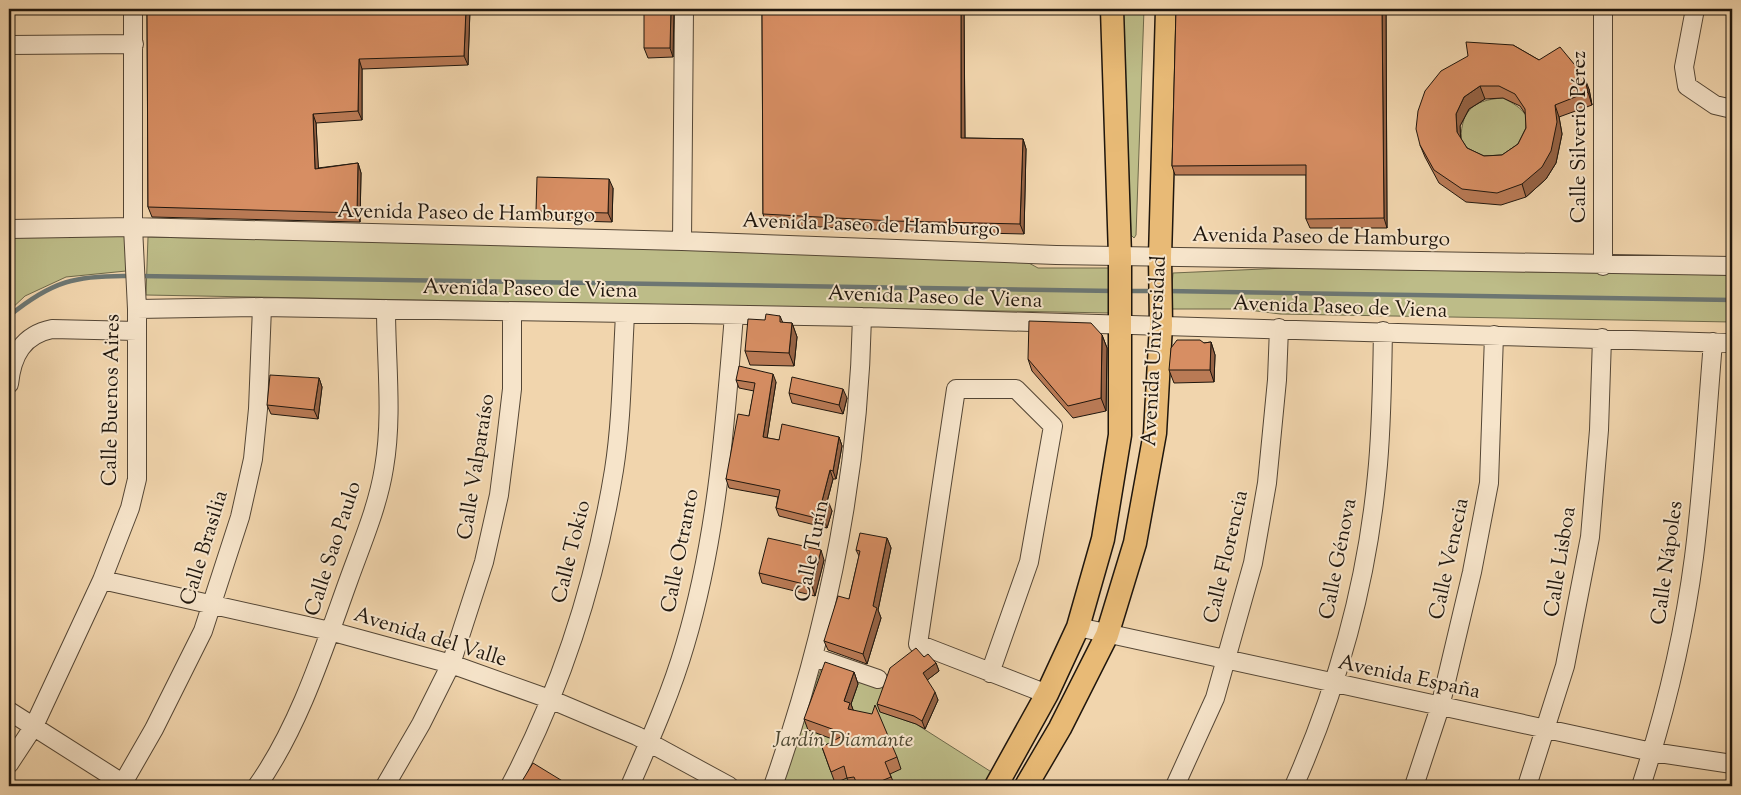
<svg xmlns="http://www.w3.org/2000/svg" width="1741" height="795" font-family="'Sorts Mill Goudy',serif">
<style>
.green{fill:#bdbc88;stroke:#6e694a}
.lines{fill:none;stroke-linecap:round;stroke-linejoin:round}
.stream{stroke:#6c7672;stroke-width:4.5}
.minor-casing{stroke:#544635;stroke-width:20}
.major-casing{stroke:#1f160d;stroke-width:25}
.minor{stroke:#f6e4ca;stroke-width:18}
.major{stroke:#e8ba76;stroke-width:22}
.wall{fill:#b97a55;stroke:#1f160d;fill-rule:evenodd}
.shaded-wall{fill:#966345;stroke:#1f160d}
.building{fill:#d78e63;stroke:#1f160d;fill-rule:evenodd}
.labels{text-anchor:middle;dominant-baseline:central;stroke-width:4;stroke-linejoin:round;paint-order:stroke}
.street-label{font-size:21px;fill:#1f160d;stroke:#f6e4ca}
.park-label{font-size:21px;font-style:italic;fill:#4e4832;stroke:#f6e4ca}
</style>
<rect width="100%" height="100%" fill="#f1d5ad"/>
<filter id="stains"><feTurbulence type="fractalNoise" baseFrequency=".004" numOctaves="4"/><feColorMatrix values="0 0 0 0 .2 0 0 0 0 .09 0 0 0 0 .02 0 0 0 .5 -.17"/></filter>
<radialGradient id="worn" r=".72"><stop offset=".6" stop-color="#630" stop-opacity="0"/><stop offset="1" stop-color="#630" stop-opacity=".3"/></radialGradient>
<!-- green -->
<path class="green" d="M1123 9H1144L1136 235 1134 238 1131 235Z
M1503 98C1525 109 1530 116 1531 140L1488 168 1461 145C1460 112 1471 100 1503 98Z
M128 232 126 271 66 277 25 296 9 311V234Z
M148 237 1016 256 1038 268H1112L1111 313 146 295Z
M1286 268 1732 275V322L1280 314 1241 309H1170L1173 273Z
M825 658 891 679 881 712 916 724 993 773 983 786H778Z"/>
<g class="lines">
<!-- stream -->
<path class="stream" d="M139 276 1114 291
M1127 291H1154
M1167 291 1732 300
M9 316C52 281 76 275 131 276"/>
<defs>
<path id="minor" d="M1603 9V266
M1695 9 1684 67 1687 86 1715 105 1732 109
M9 45 134 44
M9 229 133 227 682 241 1056 255 1732 266
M682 241 684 9
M137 309 262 307 862 317 1732 343
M9 384C12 355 23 335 52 329L137 331
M102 580 330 631 451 664 552 700 637 736 729 786
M1078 627 1652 752 1732 764
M814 657 878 679
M990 673 1029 562 1053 426 1016 389H956L918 644 1047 694
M9 711 127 786
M9 764 34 726 102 580 130 508 137 479V309L133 227V9
M123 783 154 729 203 631 240 517 253 459 258 409 262 307
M257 786C299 727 324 648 349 579 362 543 378 506 384 468 393 416 386 361 386 309
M385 786 421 724 451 664 484 562 499 495 506 440 512 389V312
M510 786C562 687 596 580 614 470 622 419 622 366 625 315
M630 786C650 740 671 693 685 645 717 538 725 425 734 315
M773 786C826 635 859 477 862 317
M1175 786 1215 698 1253 563 1267 483 1277 380 1279 328
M1294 786C1337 689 1367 582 1377 475 1382 427 1382 379 1383 331
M1414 786 1440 707 1472 572 1489 483 1494 335
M1527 786 1565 666 1590 537 1599 430 1602 338
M1641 786C1665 713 1684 634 1694 557 1703 486 1707 414 1713 342"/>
<path id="major" d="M996 786 1047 694 1078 627 1103 539 1120 435V256L1112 9
M1026 786 1060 728 1107 635 1135 543 1155 433 1161 325 1160 257 1167 9"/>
</defs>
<!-- minor casing -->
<use href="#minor" class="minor-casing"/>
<!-- major casing -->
<use href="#major" class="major-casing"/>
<!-- minor -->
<use href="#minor" class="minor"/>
<!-- major -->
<use href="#major" class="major"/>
</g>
<!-- wall -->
<path class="wall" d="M147 9H470L468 65 362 69V120L316 123 318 168 358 163 361 173 360 222 152 217 148 207Z
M674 9 673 57 648 58 644 48Z
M762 9H964L965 138 1023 139 1026 149 1024 234 897 231 766 224 763 214Z
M1176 9H1386L1387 228H1310L1306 219V175H1175L1172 166Z
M1513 45 1589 89 1592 105 1559 117 1562 134 1556 163 1546 179 1526 197 1501 205 1466 202 1439 183 1425 157 1420 145ZM1503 98 1520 106 1526 115V128L1518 144 1502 155 1484 156 1467 148 1461 139 1460 126 1469 109 1485 99Z
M613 188 612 222 539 220 536 211Z
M780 316 783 323H792L797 337 794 366 750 365 745 351 765 320Z
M1102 335 1107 348 1106 411 1073 418 1032 371 1028 359Z
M1211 342 1215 355 1214 382 1174 383 1169 370 1204 343Z
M319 378 322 387 318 419 271 414 267 405Z
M736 380 776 382 767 438 779 440 839 437 842 446 836 479H833L827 502 832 511 827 528 779 516 776 508 778 497 729 488 726 479 749 416 754 391 739 388Z
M789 393 847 398 843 414 792 403Z
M887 538 891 548 878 610 881 618 867 664 828 650 824 641 849 599 859 556 856 550Z
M824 560 815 596 762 583 759 573Z
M924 657 936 663 939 671 927 680 938 700 925 729 916 724 880 712 877 704Z
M854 672 858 684 851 704 853 710 897 757 901 769 890 774 895 786H850L847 778 835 783 822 747 835 740 808 730 804 719Z"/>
<!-- shaded-wall -->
<path class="shaded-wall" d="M466 9H470L468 65 464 56Z
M671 9H674L673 57 670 48Z
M961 9H964L965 147 961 138Z
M1382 9H1386L1387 228 1384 218Z
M359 59 362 69V120L358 111Z
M1584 76 1589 89 1592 105 1588 92Z
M1480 86 1485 99 1469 109 1460 126 1461 145 1457 132 1456 114 1464 97Z
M1555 105 1559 117 1562 134 1556 163 1546 179 1526 197 1522 184Z
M313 114 316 123 319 178 315 169Z
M1023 139 1026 149 1024 234 1020 224Z
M358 163 361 173 360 222 357 213Z
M609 179 613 188 612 222 608 213Z
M792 323 797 337 794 366 789 353Z
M1102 335 1107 348 1106 411 1101 398Z
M1211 342 1215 355 1214 382 1210 370Z
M773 374 776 382 766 445 763 437Z
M319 378 322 387 318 419 314 410Z
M843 389 847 398 843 414 839 405Z
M839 437 842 446 836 479 833 471Z
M830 470 833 479 825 509 822 501Z
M829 503 832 511 827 528 824 520Z
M887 538 891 548 878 610 881 618 867 664 863 654Z
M821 550 824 560 815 596 812 586Z
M936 663 939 671 926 681 923 673Z
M854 672 858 684 851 704 855 715 852 720 844 701Z
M935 692 938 700 925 729 922 721Z"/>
<!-- building -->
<path class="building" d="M147 9H466L464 56 359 59 358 111 313 114 315 169 358 163 357 213 148 207Z
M644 9H671L670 48H644Z
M762 9H961V138L1023 139 1020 224 893 221 763 214Z
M1176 9H1382L1384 218 1306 219V165L1172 166Z
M1466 42 1513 45 1539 60 1560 47 1584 76 1588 92 1555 105 1557 122 1551 151 1542 167 1522 184 1497 193 1462 189 1434 170 1420 145 1416 129 1418 111 1425 91 1441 71 1468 56ZM1480 86H1499L1515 94 1525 109 1526 128 1518 144 1502 155 1484 156 1467 148 1457 132 1456 114 1464 97Z
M537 177 609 179 608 213 536 211Z
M766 314 780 316V322L792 323 789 353 745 351 748 319 765 320Z
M1029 321 1091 323 1102 335 1101 398 1068 406 1028 359Z
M1177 340H1200L1204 343 1211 342 1210 370H1169L1171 348Z
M739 366 773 374 763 437 779 440 782 424 839 437 833 471 830 470 822 501 829 503 824 520 776 508 780 490 726 479 738 414 749 416 755 383 736 380Z
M270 375 319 378 314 410 267 405Z
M792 377 843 389 839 405 789 393Z
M860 533 887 538 873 606 877 608 863 654 824 641 838 596 849 599 860 551 856 550Z
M768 538 821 550 812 586 759 573Z
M916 648 924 657 928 654 936 663 923 673 935 692 922 721 914 716 877 704 890 668Z
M825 662 854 672 844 701 850 703 848 709 872 714 875 705 897 757 885 762 891 777 869 786H858L854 777 847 778 844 766 831 772 822 747 846 734 804 719Z
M533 763 569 785 568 786H519Z
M682 781 690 786H678Z
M705 781 714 786H702Z"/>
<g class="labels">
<!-- street labels -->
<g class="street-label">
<text transform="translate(1580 137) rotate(-90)">Calle Silverio Pérez</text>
<text transform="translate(466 214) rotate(1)">Avenida Paseo de Hamburgo</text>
<text transform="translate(871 226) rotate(2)">Avenida Paseo de Hamburgo</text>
<text transform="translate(1321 238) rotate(1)">Avenida Paseo de Hamburgo</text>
<text transform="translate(530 290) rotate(1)">Avenida Paseo de Viena</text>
<text transform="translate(935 298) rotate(2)">Avenida Paseo de Viena</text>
<text transform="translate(1340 308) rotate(2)">Avenida Paseo de Viena</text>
<text transform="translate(1155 351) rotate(-87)">Avenida Universidad</text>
<text transform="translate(112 400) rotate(-89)">Calle Buenos Aires</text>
<text transform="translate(477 467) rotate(-81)">Calle Valparaíso</text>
<text transform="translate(205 548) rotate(-73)">Calle Brasilia</text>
<text transform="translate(334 549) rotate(-72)">Calle Sao Paulo</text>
<text transform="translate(681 551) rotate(-79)">Calle Otranto</text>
<text transform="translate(813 551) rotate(-79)">Calle Turín</text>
<text transform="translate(572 552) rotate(-76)">Calle Tokio</text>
<text transform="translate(1227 557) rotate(-77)">Calle Florencia</text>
<text transform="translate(1339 559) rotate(-79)">Calle Génova</text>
<text transform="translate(1450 559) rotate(-78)">Calle Venecia</text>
<text transform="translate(1561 562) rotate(-81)">Calle Lisboa</text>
<text transform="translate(1668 563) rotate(-82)">Calle Nápoles</text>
<text transform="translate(430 638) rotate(17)">Avenida del Valle</text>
<text transform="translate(1409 678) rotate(12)">Avenida España</text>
</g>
<!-- park labels -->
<g class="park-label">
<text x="843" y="741">Jardín Diamante</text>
</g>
</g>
<!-- margin -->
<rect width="1741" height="795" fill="none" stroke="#f1d5ad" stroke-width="30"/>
<rect x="10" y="10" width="1721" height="775" fill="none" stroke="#1f160d" stroke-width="2.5"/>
<rect x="15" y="15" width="1711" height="765" fill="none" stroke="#1f160d"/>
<rect width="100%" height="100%" filter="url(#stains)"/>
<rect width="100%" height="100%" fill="url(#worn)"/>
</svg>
